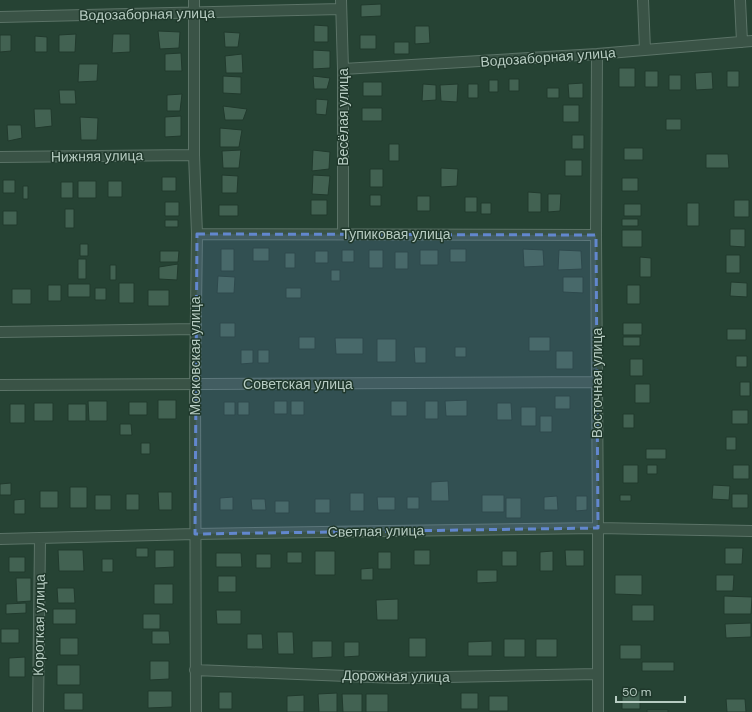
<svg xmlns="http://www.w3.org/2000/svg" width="752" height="712" font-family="'DM Sans',sans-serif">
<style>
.building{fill:#426252;stroke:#213a2d}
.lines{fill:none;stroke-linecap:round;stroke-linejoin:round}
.street-casing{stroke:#5b7367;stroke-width:12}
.street{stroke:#3a5346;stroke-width:10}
.marked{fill:#6287ce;fill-opacity:0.2;stroke:#6287ce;stroke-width:3;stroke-dasharray:8 5;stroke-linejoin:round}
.labels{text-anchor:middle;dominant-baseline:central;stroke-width:3;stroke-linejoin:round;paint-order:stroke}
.street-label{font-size:14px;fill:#b7ccc2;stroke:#1f382b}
</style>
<rect width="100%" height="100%" fill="#264334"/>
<!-- building -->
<path class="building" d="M381 4V16L361 17V5Z
M314 25 328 26V42H314Z
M415 26H429L430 43 415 44Z
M158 31 180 32 179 48 160 49Z
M224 32 240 33 238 47H225Z
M76 34 75 52H59V35Z
M113 34H130V52L112 53Z
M0 35H11V51L0 52Z
M360 35H376V49H360Z
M35 36 47 37V52H35Z
M394 42H409V54H394Z
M313 50 330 51V68L313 69Z
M181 53 182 71H165V54Z
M242 54 243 73H226L225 56Z
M79 64H98L97 81 78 82Z
M619 68H635V87H619Z
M645 71H658V87H645Z
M727 71H739V87H727Z
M712 72 713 89 696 90 695 73Z
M669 75H681V90H669Z
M223 76 241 77V94L223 93Z
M313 76 330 78 327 89H314Z
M509 79H519V91H509Z
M489 80H498V92H489Z
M363 82H382V96H363Z
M583 83V98H569L568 84Z
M423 84 436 85V100L422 101Z
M458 84 457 102 441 101 440 85Z
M468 84H478V98H468Z
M547 88H559V98H547Z
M59 90H75L76 104H60Z
M182 94 180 111H167V95Z
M316 99 328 100 326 115 316 114Z
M563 105H579V122H563Z
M223 106 247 109 243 120H225Z
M362 108H382V121H362Z
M34 109H51L52 126 35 128Z
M181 116V136L165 137V117Z
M80 117 98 118 97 140H81Z
M666 119H681V130H666Z
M7 125H21L22 138 8 141Z
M220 128 242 130 239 147H220Z
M572 135H584V149H572Z
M389 144H399V161H389Z
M624 148H643V160H624Z
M241 150 239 168H223L222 151Z
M313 150 330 152 329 169 312 171Z
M706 154H728L729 168H706Z
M565 160H582V176H565Z
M441 168 458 169 457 186 441 187Z
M370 169H383V187H370Z
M222 175 238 176 237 193H222Z
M313 175 330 176 328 195 312 194Z
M162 177H176V191H162Z
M622 178H638V191H622Z
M3 180H15V193H3Z
M78 181H96V198H78Z
M108 181H122V197H108Z
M61 182H73V198H61Z
M23 186H28V199H23Z
M528 192 541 193V212H528Z
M548 194H561L560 211 548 212Z
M370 195H381V206H370Z
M417 196H430V211H417Z
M465 197H477V212H465Z
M311 200H327V215H311Z
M734 200H749V217H734Z
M165 202H179V216H165Z
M481 203H491V214H481Z
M687 203H699V226H687Z
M624 204H641V216H624Z
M219 205H238V216H219Z
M65 209H74V228H65Z
M3 211H17V225H3Z
M622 219H638V226H622Z
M165 220H178V227H165Z
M730 229H745V247L730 246Z
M622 230H642V247H622Z
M80 244H88V256H80Z
M253 248H269V261H253Z
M221 249H234V271H221Z
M450 249H466V262H450Z
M523 249 543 250 544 266 524 267Z
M342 250H354V262H342Z
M369 250H383V268H369Z
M420 250H438V265H420Z
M559 250 581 251 582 269 558 270Z
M160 251H179L178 262H160Z
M315 251H328V263H315Z
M395 252H408V269H395Z
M285 253H295V268H285Z
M726 255H740V273H726Z
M640 257 651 258V277H640Z
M78 259H86V279H78Z
M178 264 177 280 159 279V267Z
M110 265H116V280H110Z
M331 270H340V281H331Z
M218 276 235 277 234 293H217Z
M563 277H583V293L563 292Z
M731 282 747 283V297L730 296Z
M119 283H134V303H119Z
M68 284H90V297H68Z
M48 285H61V301H48Z
M627 285H640V304H627Z
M95 288H106V300H95Z
M286 288H301V298H286Z
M12 289H31V304H12Z
M148 290H169V306H148Z
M220 323H235V337H220Z
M623 323H642V335H623Z
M727 329H746V340H727Z
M299 337H315V349H299Z
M529 337H550V351H529Z
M623 337H640V346H623Z
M335 338H363V354H336Z
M377 339H396V362H377Z
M414 347H426V363H415Z
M455 347H466V357H455Z
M241 350H253V363L241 364Z
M258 350H269V363H258Z
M556 351H573V369H556Z
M736 356H747V367H736Z
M630 359H643V376H630Z
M740 382H750V396H740Z
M635 384H650V403H635Z
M555 396H570V409H555Z
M158 400H176V419H158Z
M467 400V416H446L445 401Z
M88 401H107V421H89Z
M274 401H287V414H274Z
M291 401H304V415H291Z
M391 401H407V416H391Z
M425 401H438V419H425Z
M129 402H147V415H129Z
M224 402H235V415H224Z
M238 402H249V415H238Z
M34 403H53V421H34Z
M497 403H511L512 420H497Z
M10 404H25V423H10Z
M68 404H86V421H68Z
M521 407H536V426H521Z
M732 410H748V424H732Z
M623 414H634V428H623Z
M540 416H552V432H540Z
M120 424H131L132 435H120Z
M726 437H736V450H726Z
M141 443H150V454H141Z
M646 449H666V459H646Z
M623 465H638V483H623Z
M647 465H657V474H647Z
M733 465H749V479H733Z
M448 481 449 501H431V482Z
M11 483V495H0V484Z
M713 485 730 486 729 500 712 499Z
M70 487H87V508H70Z
M40 491H58V508H40Z
M158 492H172V510H159Z
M350 493H364V511H350Z
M126 494H139V510H126Z
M732 494H748V508H732Z
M95 495H111V510H95Z
M482 495H504V512H482Z
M620 495H631V501H620Z
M557 496 558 510H544V497Z
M576 496H587V510L576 511Z
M233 497V510H220V498Z
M377 497H395V510H378Z
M407 497H419V509H407Z
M506 498H521V518H506Z
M25 499V514H14V500Z
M251 499H265L266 510H252Z
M315 499H330V513H315Z
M275 501H289V513H275Z
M136 548H148V557H136Z
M725 548H743L742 564H725Z
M58 550H83L84 571H59Z
M155 550H174V567L155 568Z
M414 550H430V565H414Z
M565 550H584V566H566Z
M315 551H335V575H315Z
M502 551H517V566H502Z
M553 551V571H540V552Z
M287 552H302V563H287Z
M378 552H391V569H378Z
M216 553H241L242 567H216Z
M256 554H271V568H256Z
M9 557H25V572H9Z
M102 559H113V572H102Z
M373 568V580H361V569Z
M477 570H497V582L477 583Z
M615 575H642V595L615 594Z
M716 575H734L733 591H716Z
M218 576H236V592H218Z
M16 578H31V601L17 602Z
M154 584H173V604H154Z
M57 588H74L75 603H58Z
M724 596 752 597 751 614H724Z
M398 599V620H377L376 600Z
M26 603V613L6 614V604Z
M632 605H654V621H632Z
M53 609H76V624H53Z
M216 610H241V624H217Z
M143 614H160V629H143Z
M751 623V637L726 638 725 624Z
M1 629H19V643H1Z
M152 631H169L170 644H152Z
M277 632H293L294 654H278Z
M247 634H262L263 649H247Z
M60 638H78V655H60Z
M409 638H426V657H409Z
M504 639H525V657H504Z
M536 639H557V657H536Z
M312 641H332V657L312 658Z
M492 641V656H468V642Z
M344 642H359V656L344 657Z
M620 645H641V659H620Z
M25 657V677H9V658Z
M150 661H169V679L150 680Z
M642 662H674V671H642Z
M57 665H80V685H57Z
M622 690 640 691V709H622Z
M148 691H172V707L148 708Z
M219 692H232V709H219Z
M64 693H83V710H64Z
M337 693V712H319L318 694Z
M461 693H478V709H461Z
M342 694H362V712H343Z
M366 694H388V712H366Z
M304 695V712H287V696Z
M489 696H508V711H489Z
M726 699H745L746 712H727Z
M647 710H668V712H647Z"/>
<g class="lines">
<defs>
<path id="street" d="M194 0V155L197 234 195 385 196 712
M341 0 343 69V234
M643 0 645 50
M740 0 742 42
M0 17 341 9
M597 54 596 235 598 528V712
M343 69 597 54 752 41
M0 157 194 155
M197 234 596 235
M0 332 195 329
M0 385 597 382
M0 539 195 534 598 528 752 531
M195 670 396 678 597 674
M38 712 40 539"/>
</defs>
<!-- street casing -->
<use href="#street" class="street-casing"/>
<!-- street -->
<use href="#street" class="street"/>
</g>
<!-- marked area -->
<path class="marked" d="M197 234 596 235 598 528 195 534Z"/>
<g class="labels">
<!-- street labels -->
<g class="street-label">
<text transform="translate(147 14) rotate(-1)">Водозаборная улица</text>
<text transform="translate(548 57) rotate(-4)">Водозаборная улица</text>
<text transform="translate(343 117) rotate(-90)">Весёлая улица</text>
<text transform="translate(97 156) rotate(-1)">Нижняя улица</text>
<text x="396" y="234">Тупиковая улица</text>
<text transform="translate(195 356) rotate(-90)">Московская улица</text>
<text transform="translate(597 383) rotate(-90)">Восточная улица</text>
<text x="298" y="384">Советская улица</text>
<text transform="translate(376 531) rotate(-1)">Светлая улица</text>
<text transform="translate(39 625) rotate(-89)">Короткая улица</text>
<text transform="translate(396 676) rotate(1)">Дорожная улица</text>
</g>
</g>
<!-- scale -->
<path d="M616 696v6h69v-6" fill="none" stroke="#b7ccc2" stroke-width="2"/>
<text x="622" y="696" font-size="12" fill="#b7ccc2" stroke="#1f382b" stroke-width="3" paint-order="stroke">50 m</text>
</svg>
